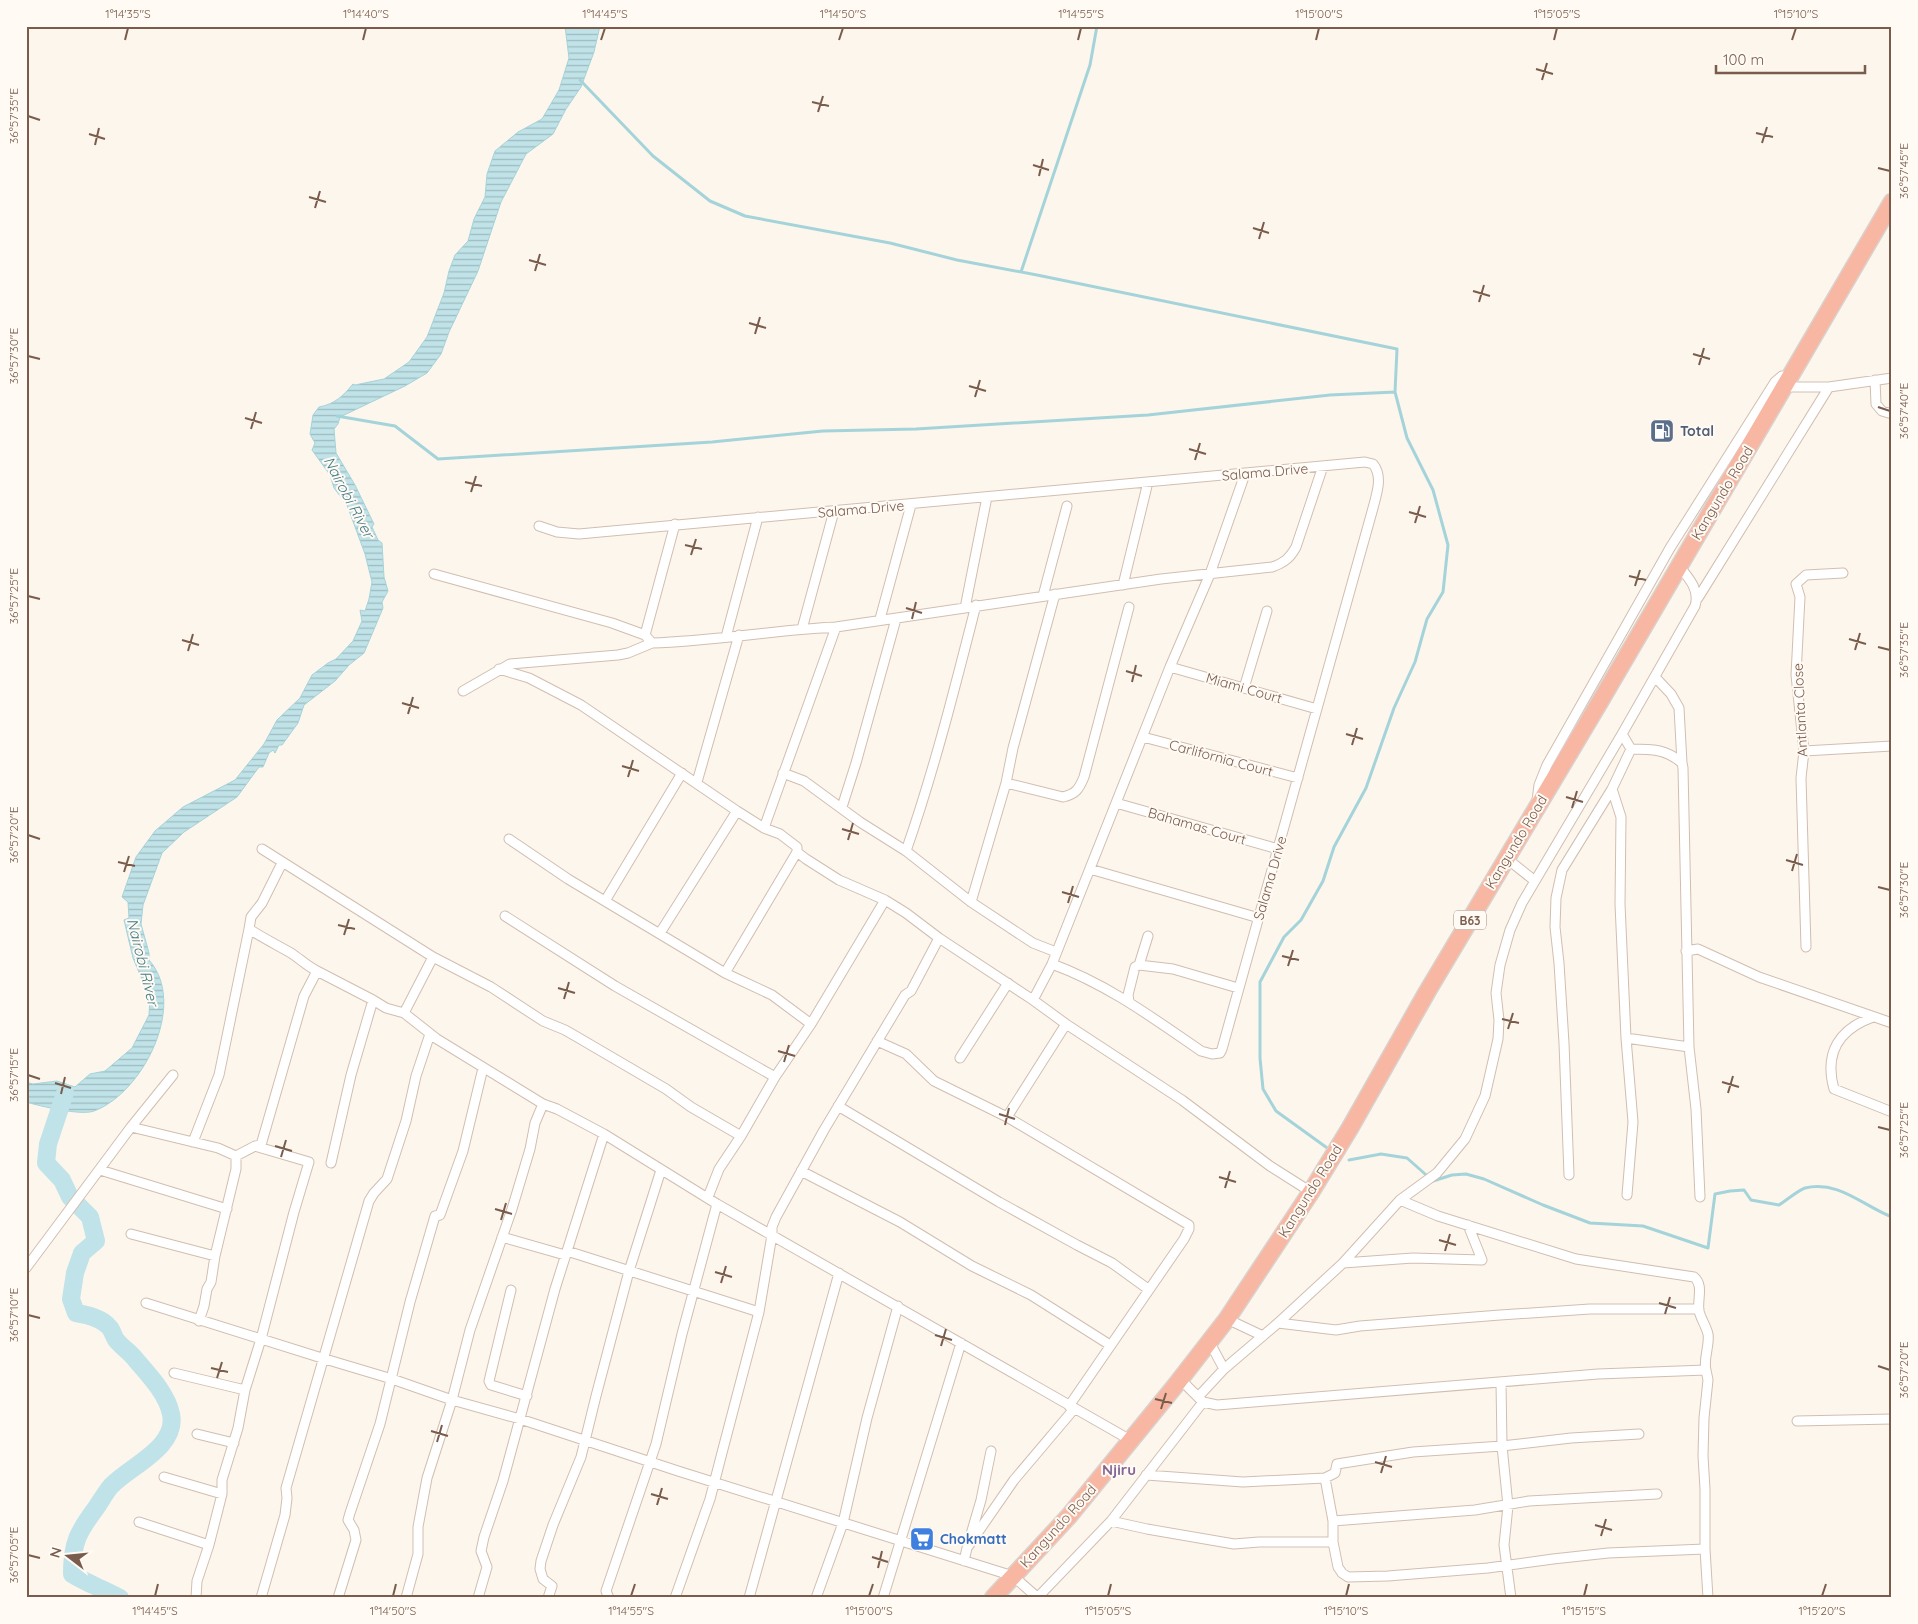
<svg xmlns="http://www.w3.org/2000/svg" width="1918" height="1624" font-family="Quicksand,sans-serif">
<style>
.water{fill:url(#water-rules);stroke:#a5d3da}
.lines{fill:none;stroke-linecap:round;stroke-linejoin:round}
.stream{stroke:#a5d3da;stroke-width:3}
.river{stroke:#bfe3e8;stroke-width:18}
.street-casing{stroke:#d1beb0;stroke-width:11}
.highway-casing{stroke:#dad1cd;stroke-width:19}
.street{stroke:#fff;stroke-width:9}
.highway{stroke:#f7b7a3;stroke-width:16}
.ticks{fill:none;stroke:#7a5c4d;stroke-width:2}
.labels{text-anchor:middle;dominant-baseline:central;stroke-width:4;stroke-linejoin:round;paint-order:stroke}
.shield{fill:#fffaf3;stroke:#a28b7f;stroke-width:1}
.shield-label{font-size:12px;font-weight:bold;fill:#7a5c4d}
.service-label{font-size:14px;font-weight:bold;fill:#4e5e75;stroke:#fffaf3;text-anchor:start}
.street-label{font-size:14px;fill:#7a5c4d;stroke:#fffaf3}
.shop-label{font-size:14px;font-weight:bold;fill:#366cbe;stroke:#fffaf3;text-anchor:start}
.water-label{font-size:15px;font-style:italic;fill:#437c86;stroke:#fffaf3}
.neighbourhood-label{font-size:15px;font-weight:bold;fill:#846695;stroke:#fffaf3}
.neatline{fill:none;stroke:#7a5c4d;stroke-width:2}
.ticks-label{font-size:12px;text-anchor:middle;fill:#7a5c4d}
</style>
<defs>
<pattern id="water-rules" width="6" height="5" patternUnits="userSpaceOnUse" patternTransform="scale(1.25)"><rect width="6" height="5" fill="#bfe3e8"/><path d="M0 2.5h6" fill="none" stroke="#a0bbbe"/></pattern>
</defs>
<rect width="100%" height="100%" fill="#fdf6ec"/>
<!-- water -->
<path class="water" d="M565 26H600L594 52 581 87 566 109 553 134 526 154 501 202 478 271 449 332 441 354 427 373 405 386 340 417 338 424 334 429 336 453 355 485 374 524 372 527 378 540 382 543 384 577 388 591 382 602 383 608 364 653 349 665 335 681 304 705 298 723 282 745H279L275 753 273 750 269 753 263 767H259L237 797 184 832 162 853 143 905 141 924 149 953V960C188 1004 143 1093 94 1111 81 1116 40 1106 26 1102V1082L33 1084 57 1081 75 1087 90 1074 105 1071 132 1048 149 1015 150 998 133 958 124 920 129 918 128 902 122 897 136 857 155 831 183 807 235 780 264 744 277 720 300 698 312 675 328 663 336 659 353 641 362 621 360 610 365 611 369 599 372 582 365 554 347 505 334 488 330 475 312 450 315 443 310 434 313 415 319 407C335 404 343 396 353 384L355 385 384 379 409 362 427 337 444 293 449 271 455 255 468 241 474 219 485 197 487 174 495 151 518 132 542 119 559 90 569 58Z"/>
<g class="lines">
<!-- stream -->
<path class="stream" d="M580 80 653 156 710 201 745 216 890 243 957 260 1037 275 1397 349 1395 392 1407 438 1433 490 1448 545 1443 592 1427 619 1415 662 1394 708 1366 788 1334 847 1323 881 1301 920 1284 937 1260 982V1058L1263 1089 1276 1111 1330 1150
M1021 272 1090 65 1097 26
M337 416 395 426 438 459 712 442 823 431 916 429 1148 415 1330 395 1395 392
M1349 1160 1381 1154 1407 1158 1433 1181 1452 1175 1466 1174 1484 1179 1543 1205 1590 1223 1643 1226 1708 1248 1715 1194 1730 1191 1744 1190 1751 1200 1779 1205C1787 1200 1797 1191 1805 1188 1839 1180 1863 1206 1892 1217"/>
<!-- river -->
<path class="river" d="M65 1093 48 1144 46 1163 62 1180 70 1197 90 1217 96 1241 82 1253 75 1273 71 1299 76 1313C88 1315 102 1318 110 1328 113 1332 114 1338 117 1341 123 1348 131 1353 136 1360 149 1375 167 1394 171 1414 178 1447 130 1466 111 1486 105 1493 101 1501 96 1508 78 1532 72 1543 72 1574 88 1584 104 1589 120 1598"/>
<defs>
<path id="street" d="M1875 380 1876 404 1882 411 1892 414
M1784 387H1829L1892 378
M539 526 557 532 579 534 1365 462 1373 464C1383 476 1377 493 1373 508L1222 1049 1220 1053 1212 1054 1201 1051C1153 1018 1107 984 1052 964
M434 574 612 623 645 635 652 643C714 641 775 630 836 627
M1123 585 1148 482
M1043 596 1067 506
M1698 598 1829 387
M965 608 987 497
M880 619 911 505
M802 629 834 511
M645 635 675 524
M726 637 758 517
M1170 667 1317 709
M499 669 529 678 581 705 737 811 764 828 780 834 797 847V852L806 859 839 880 885 900 906 913 939 938 1033 1000 1066 1024 1182 1100 1270 1166 1311 1192
M1655 677 1671 694 1679 708 1682 763
M1244 688 1267 611
M463 691 510 664 618 655 628 653 652 643
M1622 734 1631 749 1612 789 1621 817 1620 904 1626 1038 1633 1122 1627 1195
M1143 737 1298 778
M1631 749C1652 749 1666 749 1682 763L1683 768 1689 1047 1696 1109 1700 1197
M1804 751 1892 746
M783 773 804 781 860 822 906 851 971 902 1033 943 1056 952
M697 782 739 635
M1006 783 1063 797C1076 794 1079 789 1084 777L1129 607
M1537 801 1539 785 1547 765 1670 548 1775 382 1782 376H1791
M1116 803 1278 849
M842 807 856 763 896 619
M764 828 836 627 1161 579 1272 567C1284 563 1290 558 1296 547L1323 466
M509 839 568 879 725 973 772 995 811 1024
M262 849 433 957 491 987 543 1021 565 1030 584 1041 666 1089 691 1107 741 1136
M906 851C934 771 955 687 976 605
M1506 858 1535 881
M1090 869 1259 918
M605 901 682 773
M971 902 1006 783 1013 748 1055 594
M505 916 615 986 775 1077
M660 933 737 811
M1806 947 1801 778 1804 751 1796 675 1800 597 1796 584 1806 575 1843 573
M1686 951 1698 949 1759 977 1892 1023
M1139 965 1148 936
M317 971 373 1000
M725 973 797 852
M1033 1000 1052 964 1170 667 1210 574 1245 474
M1129 1001 1128 995 1135 967 1139 965 1173 969 1238 988
M404 1013 437 1039 543 1104 557 1109 604 1134 717 1204 1132 1441
M1873 1017C1839 1029 1824 1053 1834 1089L1892 1112
M1626 1038 1689 1047
M877 1041 906 1054 934 1081 1007 1117 1189 1225V1229L1184 1239 1069 1406
M960 1058 1008 983
M838 1106 999 1202 1077 1245 1112 1263 1148 1289
M1007 1117 1066 1024
M131 1127 218 1148 236 1156V1169L215 1256 211 1282 207 1289 204 1306 199 1321
M193 1142 219 1075 249 929
M236 1156 255 1146 261 1145 304 996 317 971C307 966 300 959 291 953 277 945 263 938 249 929L251 917 262 903 282 863
M331 1163 351 1075 373 1000 386 1008 404 1013 433 957
M100 1170 227 1209
M801 1171 900 1222 972 1266 1031 1295 1110 1345
M1569 1175 1564 1043 1559 963 1555 927 1556 898 1562 870 1612 789
M708 1197 719 1169 741 1136 775 1077 811 1024 885 900
M131 1234 215 1256
M502 1237 565 1255
M567 1251 759 1312
M1343 1263 1413 1258 1482 1260 1468 1225
M26 1268 131 1127 173 1075
M511 1290 489 1381 491 1385 527 1396
M146 1303 325 1359 392 1379 452 1400 520 1419 678 1471 1013 1576 1038 1598
M1227 1319 1263 1336
M1278 1323 1336 1330 1360 1326 1500 1315 1590 1309H1699
M1209 1341 1224 1369
M1706 1370 1708 1380 1704 1418 1703 1456 1705 1489V1549L1708 1598
M174 1373 245 1390
M1180 1379 1203 1402 1217 1405 1598 1374 1706 1370C1703 1358 1710 1346 1708 1334 1706 1326 1701 1319 1699 1311 1697 1300 1704 1285 1694 1277L1576 1259 1438 1216 1400 1200
M1501 1382 1502 1446 1508 1506 1504 1545 1511 1598
M1198 1397 1224 1369 1278 1323 1343 1263 1400 1200 1437 1173 1465 1139 1485 1096 1498 1039 1499 1020 1496 993 1500 965 1510 930 1522 903 1622 734 1695 606C1700 590 1689 578 1679 566
M1797 1421 1892 1419
M197 1434 234 1443
M1146 1475 1243 1482 1325 1478 1335 1473 1337 1464 1413 1452 1502 1446 1571 1438 1639 1434
M164 1477 222 1494
M1325 1478 1333 1521
M1657 1494 1529 1501 1475 1510 1333 1521V1542L1338 1567 1342 1573 1348 1577 1388 1576 1488 1568 1553 1559 1608 1553 1705 1549
M1111 1521 1147 1529 1234 1544 1259 1542H1333
M139 1522 209 1545
M969 1541 981 1500 991 1451
M964 1561 967 1548 1014 1480 1074 1409
M1038 1597 1111 1521 1203 1402
M196 1598 197 1581 209 1545 222 1494V1480L238 1428 245 1390 261 1339 294 1212 309 1162 255 1146
M261 1598 285 1515 287 1498 286 1488 369 1201 374 1193 387 1179 406 1121 416 1076 430 1034
M338 1598 356 1540 354 1530 348 1520 350 1513 380 1424 410 1302 435 1216 440 1215 463 1151 483 1068
M406 1598 418 1554V1527L427 1478 452 1400 470 1330 512 1209 530 1149 535 1123 543 1104
M478 1598 487 1567 481 1551 484 1537 503 1481 555 1289 604 1134
M548 1598 552 1586 543 1579 540 1569 541 1561 553 1525 581 1457 596 1396 629 1271 661 1170
M609 1598 606 1591 656 1444 682 1334 717 1204
M675 1598 710 1499 723 1449 759 1312 772 1235V1227L776 1217 824 1130 905 995 911 991 939 938
M749 1598 839 1273
M816 1598 843 1523 867 1418 898 1306
M883 1598 961 1343"/>
<path id="highway" d="M993 1598 1069 1516 1175 1386 1227 1319 1311 1192 1350 1128 1427 992 1601 700 1892 202"/>
</defs>
<!-- street casing -->
<use href="#street" class="street-casing"/>
<!-- highway casing -->
<use href="#highway" class="highway-casing"/>
<!-- street -->
<use href="#street" class="street"/>
<!-- highway -->
<use href="#highway" class="highway"/>
</g>
<!-- ticks -->
<path class="ticks" d="M125 40 128 28M363 40 366 28M601 40 605 28M839 40 843 28M1078 40 1081 28M1316 40 1319 28M1554 40 1557 28M1792 40 1796 28M1536 69 1553 74M1542 80 1547 63M812 102 829 106M818 112 823 96M28 116 40 120M1756 133 1773 137M89 134 105 139M1762 143 1767 127M95 145 99 128M1033 165 1049 170M1878 168 1890 171M1039 176 1043 159M309 197 326 202M315 208 320 191M1253 228 1269 233M1259 239 1264 222M529 260 546 265M535 271 540 254M1473 291 1490 296M1479 302 1484 285M749 323 766 328M755 334 760 317M1693 354 1710 359M28 356 40 359M1699 365 1704 348M969 386 986 391M975 397 980 380M1878 407 1890 411M245 418 262 423M251 429 256 412M1189 449 1206 454M1195 460 1200 443M465 482 482 486M471 492 476 476M1409 512 1426 517M1415 523 1420 506M685 545 702 549M691 555 696 539M1629 576 1646 580M1635 586 1640 570M28 596 40 599M906 608 922 613M912 619 916 602M1849 639 1866 644M182 640 199 645M1878 647 1890 650M1855 650 1860 633M188 651 193 634M1126 671 1142 676M1132 682 1136 665M402 703 419 708M408 714 413 697M1346 734 1363 739M1352 745 1357 728M622 766 639 771M628 777 633 760M1566 797 1583 802M1572 808 1577 791M842 829 859 834M28 835 40 839M848 840 853 823M1786 860 1803 865M118 862 135 866M1792 871 1797 854M124 872 129 856M1878 887 1890 890M1062 892 1079 897M1068 903 1073 886M338 925 355 929M344 935 349 919M1282 956 1299 960M1288 966 1293 950M558 988 575 993M564 999 569 982M1502 1019 1519 1023M1508 1029 1513 1013M778 1051 795 1056M784 1062 789 1045M28 1075 40 1079M1722 1082 1739 1087M55 1083 71 1088M1728 1093 1733 1076M61 1094 65 1077M999 1114 1015 1119M1005 1125 1009 1108M1878 1127 1890 1130M275 1146 292 1151M281 1157 286 1140M1219 1177 1236 1182M1225 1188 1230 1171M495 1209 512 1214M501 1220 506 1203M1439 1240 1456 1245M1445 1251 1450 1234M715 1272 732 1277M721 1283 726 1266M1659 1303 1676 1308M1665 1314 1670 1297M28 1315 40 1318M935 1335 952 1340M941 1346 946 1329M1878 1366 1890 1370M211 1368 228 1372M217 1378 222 1362M1155 1399 1172 1403M1161 1409 1166 1393M431 1431 448 1436M437 1442 442 1425M1375 1462 1392 1467M1381 1473 1386 1456M651 1494 668 1499M657 1505 662 1488M1595 1525 1612 1530M1601 1536 1606 1519M28 1555 40 1558M872 1557 888 1562M878 1568 882 1551M155 1596 158 1584M393 1596 396 1584M631 1596 635 1584M869 1596 873 1584M1108 1596 1111 1584M1346 1596 1349 1584M1584 1596 1587 1584M1822 1596 1826 1584"/>
<!-- icons -->
<defs>
<symbol id="fuel-square" viewBox="-11 -11 22 22"><rect x="-9" y="-9" width="18" height="18" rx="4" fill="#5c6f8a" stroke="#fffaf3"/><path d="M-5.5-6h7V0h2V4h1.3V-2.5L3-4.5l.8-.8L6-3V5H2.5V1h-1V6h-7ZM-4.2-4.7v3.2H.2V-4.7Z" fill="#fff"/></symbol>
<symbol id="supermarket-square" viewBox="-11 -11 22 22"><rect x="-9" y="-9" width="18" height="18" rx="4" fill="#3f7fe0" stroke="#fffaf3"/><path d="M-6-5.5h2.5l.6 2H6L4.5 2H-2.5L-4.4-4H-6ZM-1.5 3.2a1.3 1.3 0 1 0 .1 0ZM3 3.2a1.3 1.3 0 1 0 .1 0Z" fill="#fff"/></symbol>
</defs>
<g fill-rule="evenodd">
<use href="#fuel-square" x="1648" y="417" width="28" height="28"/>
<use href="#supermarket-square" x="908" y="1525" width="28" height="28"/>
</g>
<g class="labels">
<!-- shield labels -->
<rect class="shield" x="1454" y="910.5" width="32" height="19" rx="4"/>
<g class="shield-label">
<text x="1470" y="920">B63</text>
</g>
<!-- service labels -->
<g class="service-label">
<text x="1680" y="431">Total</text>
</g>
<!-- street labels -->
<g class="street-label">
<text transform="translate(1265 472) rotate(-5)">Salama Drive</text>
<text transform="translate(1722 493) rotate(-59)">Kangundo Road</text>
<text transform="translate(861 509) rotate(-5)">Salama Drive</text>
<text transform="translate(1244 688) rotate(16)">Miami Court</text>
<text transform="translate(1800 710) rotate(-93)">Antlanta Close</text>
<text transform="translate(1221 758) rotate(15)">Carlifornia Court</text>
<text transform="translate(1197 826) rotate(16)">Bahamas Court</text>
<text transform="translate(1516 842) rotate(-59)">Kangundo Road</text>
<text transform="translate(1270 878) rotate(-74)">Salama Drive</text>
<text transform="translate(1310 1191) rotate(-58)">Kangundo Road</text>
<text transform="translate(1058 1526) rotate(-48)">Kangundo Road</text>
</g>
<!-- shop labels -->
<g class="shop-label">
<text x="940" y="1539">Chokmatt</text>
</g>
<!-- water labels -->
<g class="water-label">
<text transform="translate(349 497) rotate(62)">Nairobi River</text>
<text transform="translate(143 962) rotate(76)">Nairobi River</text>
</g>
<!-- neighbourhood labels -->
<g class="neighbourhood-label">
<text x="1119" y="1469">Njiru</text>
</g>
</g>
<!-- border -->
<rect width="1918" height="1624" fill="none" stroke="#fffaf3" stroke-width="55"/>
<!-- north arrow -->
<g transform="translate(68 1556) rotate(286)" stroke="#fffaf3" stroke-width="4" paint-order="stroke">
<path d="M0-4L9 19L0 12L-9 19Z" fill="#7a5c4d"/>
<text y="-8" font-size="14" font-weight="bold" text-anchor="middle" fill="#7a5c4d">N</text>
</g>
<!-- scale -->
<path d="M1716 65v8h149v-8" fill="none" stroke="#7a5c4d" stroke-width="2.5"/>
<text x="1723" y="65" font-size="15" fill="#7a5c4d" stroke="#fffaf3" stroke-width="4" paint-order="stroke">100 m</text>
<rect x="28" y="28" width="1862" height="1568" class="neatline"/>
<g class="ticks-label">
<text x="128" y="18">1°14'35"S</text>
<text x="366" y="18">1°14'40"S</text>
<text x="605" y="18">1°14'45"S</text>
<text x="843" y="18">1°14'50"S</text>
<text x="1081" y="18">1°14'55"S</text>
<text x="1319" y="18">1°15'00"S</text>
<text x="1557" y="18">1°15'05"S</text>
<text x="1796" y="18">1°15'10"S</text>
<text transform="translate(14 116) rotate(-90)" y="4">36°57'35"E</text>
<text transform="translate(1904 171) rotate(-90)" y="4">36°57'45"E</text>
<text transform="translate(14 356) rotate(-90)" y="4">36°57'30"E</text>
<text transform="translate(1904 411) rotate(-90)" y="4">36°57'40"E</text>
<text transform="translate(14 596) rotate(-90)" y="4">36°57'25"E</text>
<text transform="translate(1904 650) rotate(-90)" y="4">36°57'35"E</text>
<text transform="translate(14 835) rotate(-90)" y="4">36°57'20"E</text>
<text transform="translate(1904 890) rotate(-90)" y="4">36°57'30"E</text>
<text transform="translate(14 1075) rotate(-90)" y="4">36°57'15"E</text>
<text transform="translate(1904 1130) rotate(-90)" y="4">36°57'25"E</text>
<text transform="translate(14 1315) rotate(-90)" y="4">36°57'10"E</text>
<text transform="translate(1904 1370) rotate(-90)" y="4">36°57'20"E</text>
<text transform="translate(14 1555) rotate(-90)" y="4">36°57'05"E</text>
<text x="155" y="1615">1°14'45"S</text>
<text x="393" y="1615">1°14'50"S</text>
<text x="631" y="1615">1°14'55"S</text>
<text x="869" y="1615">1°15'00"S</text>
<text x="1108" y="1615">1°15'05"S</text>
<text x="1346" y="1615">1°15'10"S</text>
<text x="1584" y="1615">1°15'15"S</text>
<text x="1822" y="1615">1°15'20"S</text>
</g>
</svg>
